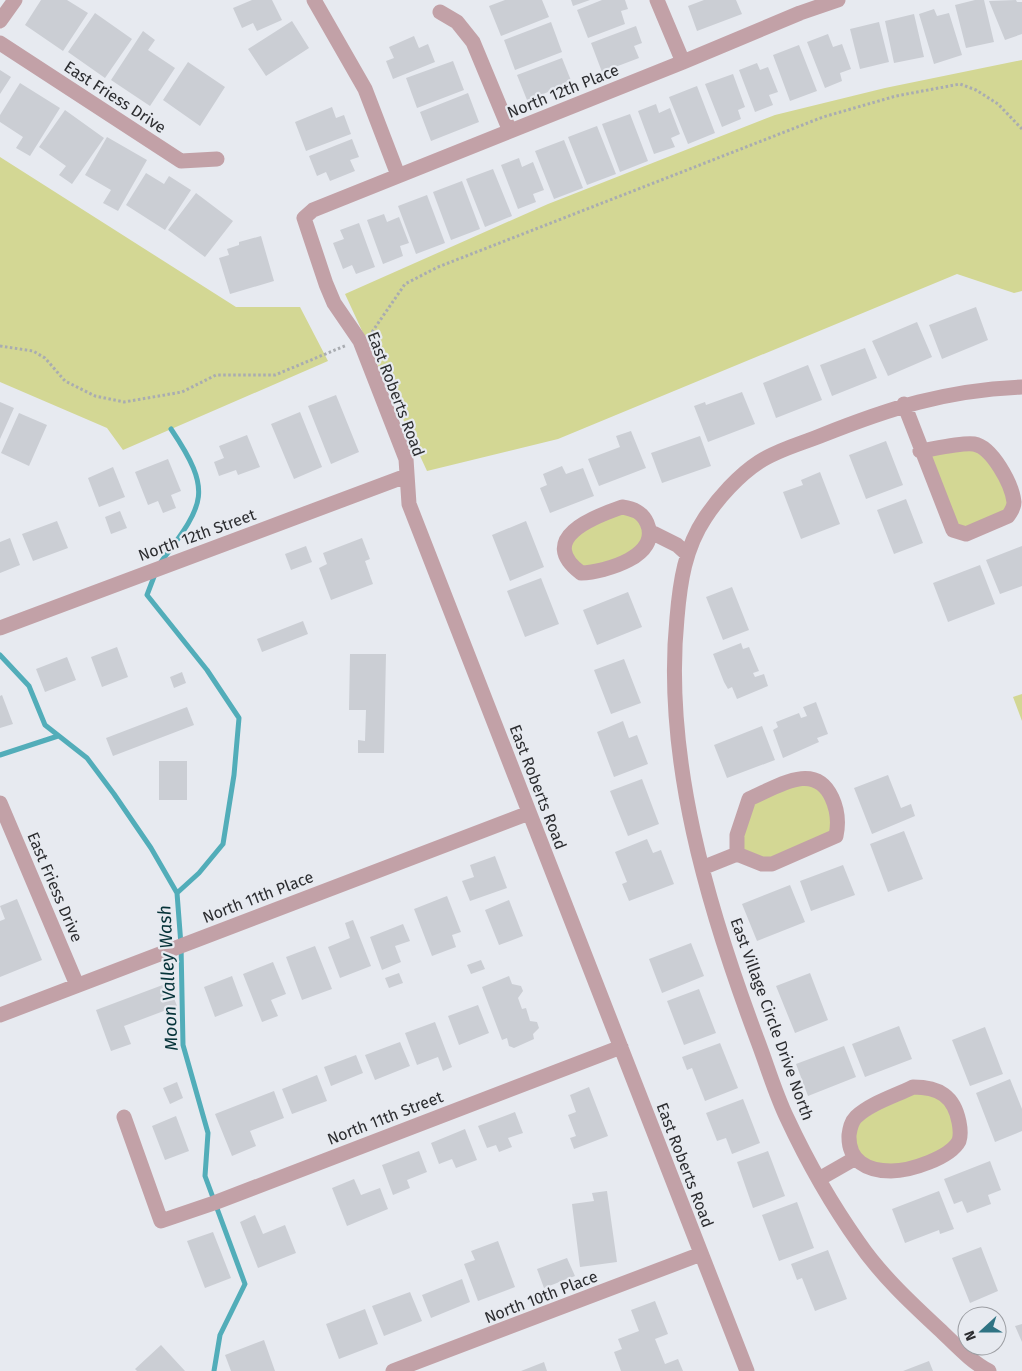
<svg xmlns="http://www.w3.org/2000/svg" width="1022" height="1371" font-family="'Fira Sans',sans-serif">
<style>
.green{fill:#d3d794}
.lines{fill:none;stroke-linecap:round;stroke-linejoin:round}
.stream{stroke:#52adb9;stroke-width:5}
.building{fill:#cbced4}
.path{stroke:#a9acb1;stroke-width:3;stroke-dasharray:2.5 2.5;stroke-linecap:butt}
.minor{stroke:#c2a1a7;stroke-width:15}
.labels{text-anchor:middle;dominant-baseline:central;stroke-width:4.5;stroke-linejoin:round;paint-order:stroke}
.street-label{font-size:16px;fill:#2c2d30;stroke:#e7eaf0}
.water-label{font-size:18px;font-style:italic;fill:#063339;stroke:#e7eaf0}
</style>
<rect width="100%" height="100%" fill="#e7eaf0"/>
<!-- green -->
<path class="green" d="M1022 60V291L1014 293 957 274 558 439 427 471 345 294 548 204 775 115 885 88Z
M0 157 236 307H300L328 361 123 450 107 428 0 382Z
M920 451H988L1014 502 1008 516 953 530Z
M634 510 650 540 604 570 571 566 570 531Z
M1022 694V721L1013 697Z
M805 776 827 787 836 836 772 864 737 854 749 799Z
M913 1087 948 1097 959 1140 915 1168 863 1166 850 1128Z"/>
<g class="lines">
<!-- stream -->
<path class="stream" d="M161 562C204 504 214 493 171 429
M155 574 147 595 207 670 239 718 234 775 223 844 199 873 177 893 181 945 183 1045 208 1133 205 1176 245 1284 220 1335 214 1371
M0 655 29 686 45 725 87 758 114 794 151 848 177 893
M0 755 58 736"/>
</g>
<!-- building -->
<path class="building" d="M41 0H67L88 13 63 51 25 25Z
M252 0H272L282 20 257 31 253 23 242 28 233 8Z
M505 0H542L549 17 501 36 489 6Z
M571 0H590L573 6Z
M602 0H625L628 9 621 11 625 24 588 38 577 10Z
M704 0H736L742 14 697 31 688 6Z
M975 0H984L994 42 966 48 955 5Z
M1016 0 1017 2H1022V34L1005 40 989 1Z
M934 9 937 16 949 13 962 55 934 64 919 14Z
M95 13 132 39 105 78 68 52Z
M914 14 924 57 894 63 885 21Z
M292 21 309 48 266 76 248 49Z
M551 22 562 52 515 70 504 40Z
M879 22 889 62 860 69 850 29Z
M636 26 642 43 634 46 639 58 602 72 591 43Z
M143 31 155 40 148 50 175 68 150 106 111 80Z
M828 34 833 47 842 44 851 69 840 73 842 81 825 88 807 42Z
M414 36 419 48 428 44 435 62 393 79 386 61 394 58 389 47Z
M799 45 817 91 790 101 773 55Z
M562 58 572 83 527 100 517 75Z
M453 61 464 90 417 108 406 78Z
M188 62 225 87 200 126 163 100Z
M757 63 760 70 768 67 778 92 769 95 773 105 755 112 739 70Z
M0 70 11 77 0 94Z
M733 74 745 107 738 110 741 119 722 127 705 84Z
M20 83 60 108 30 156 16 148 23 137 0 122V115Z
M697 86 715 133 688 144 669 97Z
M468 93 479 122 431 141 420 112Z
M656 104 659 113 670 108 680 134 671 138 675 147 654 154 638 111Z
M332 107 336 118 344 115 351 134 306 151 295 122Z
M65 110 104 138 72 184 59 175 66 166 39 147Z
M630 114 648 161 620 172 602 124Z
M597 126 616 174 587 185 568 137Z
M107 137 147 160 118 211 103 203 111 190 85 175Z
M352 139 359 157 350 160 355 171 330 181 326 172 317 176 309 156Z
M564 140 583 188 554 199 535 151Z
M519 158 522 167 533 162 544 190 533 194 536 202 518 209 501 165Z
M493 169 512 216 485 227 466 179Z
M146 173 164 184 169 176 191 190 165 230 126 205Z
M462 181 480 229 451 240 433 192Z
M196 193 233 221 205 257 168 230Z
M427 195 445 243 416 254 398 206Z
M384 214 387 222 399 217 409 243 400 246 403 256 383 264 367 220Z
M359 223 375 267 356 274 352 265 343 269 333 243 344 239 340 230Z
M261 236 274 281 230 294 219 258 229 255 227 249 239 245V242Z
M976 307 988 340 942 359 929 325Z
M917 322 932 357 888 376 872 341Z
M865 348 877 378 832 396 820 365Z
M808 365 822 400 776 418 763 383Z
M742 392 755 424 708 442 694 406 705 402 706 405Z
M336 395 359 452 331 464 308 406Z
M0 402 14 408 0 439Z
M300 412 322 467 294 479 271 424Z
M19 413 47 425 29 466 1 453Z
M631 431 646 468 599 486 588 459 620 447 616 436Z
M247 435 260 467 238 475 236 470 219 476 214 462 224 458 219 446Z
M700 436 711 466 662 483 651 453Z
M886 441 903 485 866 499 849 455Z
M168 459 181 491 171 495 176 508 163 513 158 501 148 505 135 472Z
M562 466 566 474 583 468 594 496 550 513 540 488 547 485 543 474Z
M113 467 125 497 99 507 88 478Z
M820 472 840 524 801 539 783 492 803 485 801 480Z
M906 499 923 543 894 554 877 510Z
M120 511 127 528 111 534 105 517Z
M57 521 68 548 33 561 22 534Z
M526 521 544 567 510 581 492 535Z
M10 538 20 565 0 573V542Z
M362 538 370 559 365 561 373 584 331 600 319 568 327 564 323 553Z
M306 546 312 562 291 570 285 554Z
M1022 546V586L1000 594 986 560Z
M980 565 995 604 948 622 933 583Z
M541 578 559 624 525 637 507 591Z
M732 587 749 630 723 640 706 597Z
M628 592 642 627 597 645 583 610Z
M303 621 308 634 262 652 257 639Z
M741 643 743 649 749 647 759 671 753 673 755 677 764 674 768 686 737 699 732 687 728 689 724 682 713 654Z
M117 647 128 677 102 687 91 657Z
M350 654H386L384 753H358V740L365 741 366 710H349Z
M67 657 76 680 45 692 36 669Z
M624 659 641 703 611 714 594 670Z
M182 672 186 683 174 688 170 677Z
M2 695 13 724 0 728V696Z
M816 702 828 734 817 738 819 742 783 758 773 730 778 727 776 722 799 713 801 718 807 716 803 707Z
M187 707 194 725 113 756 106 738Z
M623 721 629 738 637 735 648 764 614 777 597 732Z
M762 726 775 760 727 778 714 745Z
M159 761H187V800H159Z
M888 775 901 808 911 804 915 816 872 834 854 788Z
M642 779 659 824 628 836 610 791Z
M904 831 923 879 888 892 870 844Z
M647 839 653 853 661 850 674 884 629 901 622 884 627 882 615 852Z
M495 856 507 888 470 901 462 881 474 877 470 865Z
M843 865 855 895 811 911 800 881Z
M790 885 805 922 757 941 742 904Z
M447 896 461 932 452 935 456 947 432 956 414 909Z
M17 899 42 960 0 977V921L5 919 0 906Z
M509 900 523 936 499 945 485 910Z
M353 920 371 966 340 978 328 947 350 938 345 923Z
M403 924 410 941 395 946 401 962 382 970 370 937Z
M691 943 704 976 662 993 649 959Z
M315 946 332 989 302 1000 286 957Z
M481 960 485 969 471 974 467 965Z
M273 962 286 994 271 1000 278 1016 262 1022 243 974Z
M399 973 403 983 389 988 385 978Z
M810 973 828 1020 795 1033 776 986Z
M232 976 243 1006 215 1017 204 987Z
M509 976 512 984 521 986 523 991 518 998 522 1009 526 1008 530 1021 537 1022 539 1028 533 1034 534 1039 514 1048 509 1046 507 1038 502 1040 482 987Z
M168 983 177 1006 124 1026 131 1044 111 1051 96 1010Z
M699 989 716 1033 684 1045 667 1001Z
M478 1005 489 1033 459 1045 448 1016Z
M435 1022 452 1067 443 1071 438 1057 417 1065 405 1033Z
M899 1026 912 1059 865 1077 852 1044Z
M985 1027 1003 1074 970 1086 952 1040Z
M400 1042 410 1066 375 1080 365 1055Z
M720 1043 738 1088 705 1101 692 1068 687 1070 682 1057Z
M844 1046 856 1077 808 1096 796 1064Z
M356 1055 363 1073 331 1086 324 1067Z
M317 1075 327 1101 292 1114 282 1089Z
M1010 1079 1022 1109V1131L995 1142 976 1093Z
M177 1082 183 1098 170 1104 163 1088Z
M589 1087 608 1136 574 1149 570 1138 576 1136 568 1115 576 1112 570 1095Z
M274 1091 284 1118 250 1131 256 1146 232 1156 215 1114Z
M743 1099 760 1143 732 1154 726 1138 717 1141 706 1113Z
M515 1112 523 1133 508 1138 512 1147 499 1152 496 1145 487 1148 478 1126Z
M176 1116 189 1151 165 1160 152 1126Z
M465 1129 477 1160 456 1168 452 1159 439 1164 431 1143Z
M419 1151 427 1172 407 1180 410 1188 393 1195 382 1165Z
M768 1151 785 1196 753 1208 737 1162Z
M990 1161 1001 1190 988 1195 991 1204 967 1213 962 1201 954 1204 944 1179Z
M354 1179 361 1195 380 1188 388 1209 347 1226 332 1188Z
M607 1191 617 1262 580 1267 572 1204 594 1201 592 1193Z
M939 1191 954 1229 940 1234 939 1230 905 1243 892 1209Z
M797 1202 814 1248 779 1261 762 1215Z
M255 1215 263 1234 285 1225 296 1253 258 1268 240 1222Z
M213 1232 231 1278 205 1288 187 1241Z
M498 1241 515 1287 478 1301 464 1264 475 1260 471 1251Z
M981 1247 998 1291 970 1303 952 1258Z
M828 1250 847 1299 815 1311 802 1278 797 1280 791 1264Z
M567 1258 575 1276 544 1288 537 1269Z
M462 1279 470 1302 431 1318 422 1295Z
M410 1292 422 1321 384 1336 372 1306Z
M655 1301 668 1334 655 1339 665 1364 678 1359 683 1371H621L614 1352 622 1349 618 1339 639 1331 631 1310Z
M365 1309 378 1344 339 1359 326 1324Z
M1022 1324V1342L1015 1326Z
M264 1340 275 1371H231L225 1355Z
M161 1345 185 1371H137L135 1369Z
M929 1361 933 1371H903Z
M544 1362 547 1371H521Z"/>
<g class="lines">
<!-- path -->
<path class="path" d="M372 332 405 284 438 267 823 117 896 96 960 84 976 90 998 104 1022 129
M0 346 33 351 45 358 65 381 95 396 124 402 182 392 216 375H275L347 345"/>
<!-- minor -->
<path class="minor" d="M314 0 365 89 398 175
M657 0 683 62
M440 12 457 22 473 42 510 131
M0 21 15 0
M0 43 181 161 217 159
M904 404 953 530 966 534 1008 516C1011 512 1014 507 1014 502 1012 484 992 447 974 444 963 442 933 449 920 451
M622 507C634 509 642 512 647 523 662 556 605 572 581 573 536 539 593 517 622 507Z
M651 532 677 545 687 554
M0 628 406 476
M0 803 77 985
M702 868 737 854 762 864H772L836 836C839 822 838 811 832 798 815 760 777 787 749 799L737 835V854
M0 1015 529 813
M913 1087C939 1087 954 1096 959 1122 960 1127 961 1135 959 1141 950 1158 910 1171 891 1171 867 1171 848 1161 849 1135 850 1128 851 1122 856 1117 871 1103 895 1096 913 1087Z
M124 1117 161 1221 214 1203 621 1047
M819 1179 854 1159
M393 1371 701 1254
M747 1371 409 504 406 459 360 341 334 303 326 284 304 218 313 210 683 62 800 13 838 0
M989 1371C971 1362 955 1344 939 1329 911 1303 881 1275 859 1243 832 1205 807 1161 787 1118 775 1093 767 1065 757 1039 708 908 663 758 677 618 680 582 685 548 705 518 718 498 739 475 759 462 777 450 800 444 820 436 890 408 946 390 1022 387"/>
</g>
<g class="labels">
<!-- street labels -->
<g class="street-label">
<text transform="translate(563 91) rotate(-22)">North 12th Place</text>
<text transform="translate(115 97) rotate(33)">East Friess Drive</text>
<text transform="translate(396 394) rotate(69)">East Roberts Road</text>
<text transform="translate(197 535) rotate(-20)">North 12th Street</text>
<text transform="translate(538 787) rotate(69)">East Roberts Road</text>
<text transform="translate(55 887) rotate(67)">East Friess Drive</text>
<text transform="translate(258 897) rotate(-21)">North 11th Place</text>
<text transform="translate(772 1019) rotate(70)">East Village Circle Drive North</text>
<text transform="translate(385 1118) rotate(-21)">North 11th Street</text>
<text transform="translate(685 1165) rotate(69)">East Roberts Road</text>
<text transform="translate(541 1297) rotate(-21)">North 10th Place</text>
</g>
<!-- water labels -->
<g class="water-label">
<text transform="translate(168 978) rotate(-93)">Moon Valley Wash</text>
</g>
</g>
<!-- north arrow -->
<g transform="translate(982 1331) rotate(249)"><circle r="24" fill="#e7eaf0" stroke="#9c9ea3"/>
<path d="M0-4L9 19L0 12L-9 19Z" fill="#2f7383"/>
<text y="-8" font-size="14" font-weight="bold" text-anchor="middle" fill="#2c2d30">N</text>
</g>
</svg>
